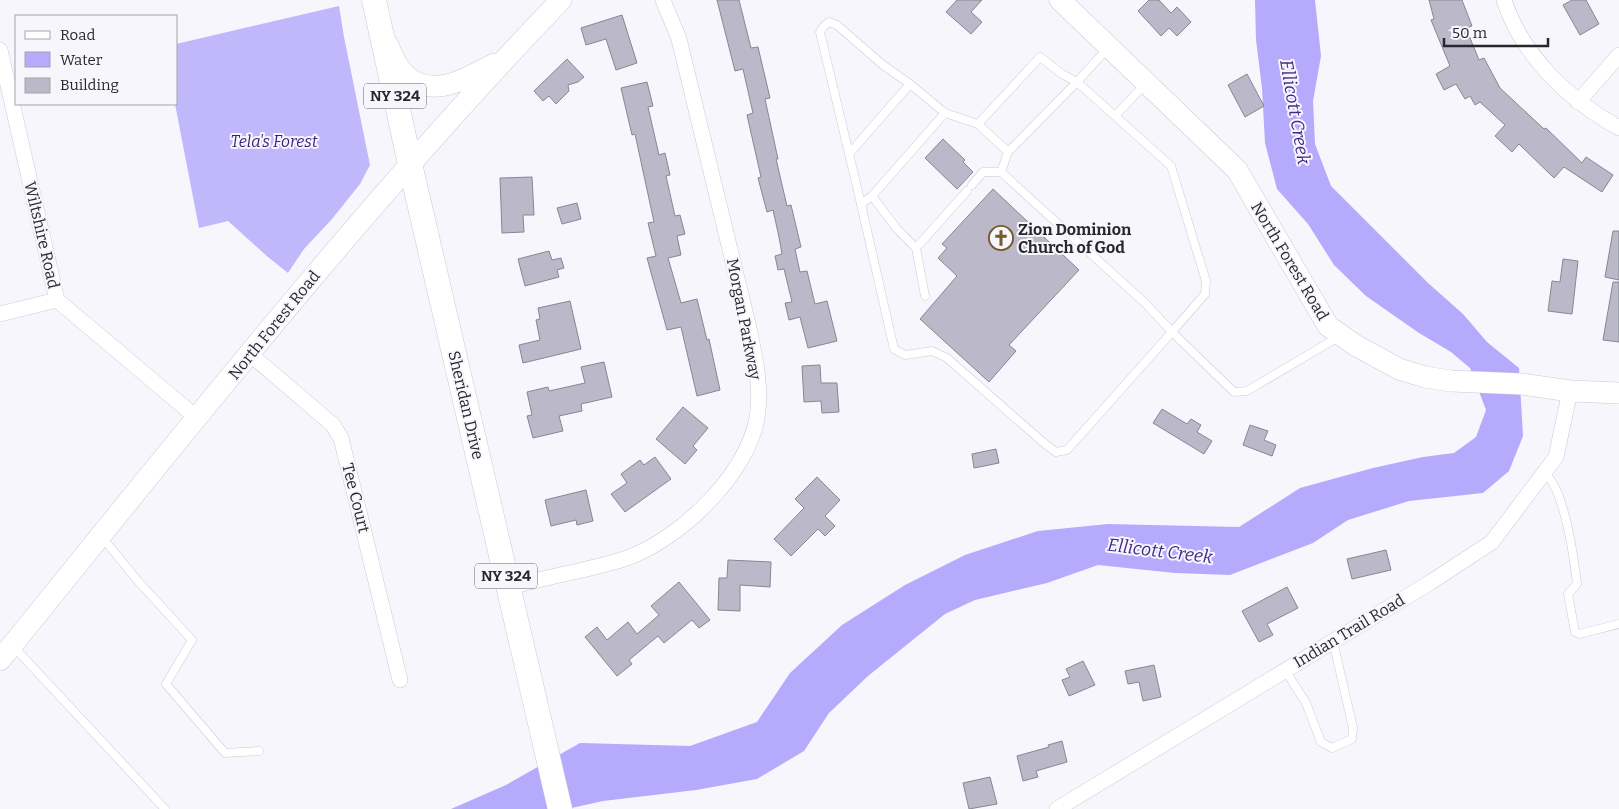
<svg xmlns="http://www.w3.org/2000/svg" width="1619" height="809" font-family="Bitter,serif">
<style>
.forest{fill:#c1b8fb}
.water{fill:#b6aafd}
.building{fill:#bbb9c9;stroke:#878694}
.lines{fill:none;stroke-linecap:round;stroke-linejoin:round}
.lane-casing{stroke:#cbc9d9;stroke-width:9}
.street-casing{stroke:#cbc9d9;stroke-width:16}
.secondary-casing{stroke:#cbc9d9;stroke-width:22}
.primary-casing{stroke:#cbc9d9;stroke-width:25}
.lane{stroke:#fff;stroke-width:8}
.street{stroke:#fff;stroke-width:15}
.secondary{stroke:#fff;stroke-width:21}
.primary{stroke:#fff;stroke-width:24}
.labels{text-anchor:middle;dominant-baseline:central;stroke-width:4;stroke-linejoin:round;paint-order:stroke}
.shield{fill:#f7f6fc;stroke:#66656b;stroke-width:1}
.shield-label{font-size:15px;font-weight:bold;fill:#28272d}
.park-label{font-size:16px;font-style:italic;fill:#3a1e7c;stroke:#f7f6fc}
.poi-label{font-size:16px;font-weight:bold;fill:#28272d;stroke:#f7f6fc;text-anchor:start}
.street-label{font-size:16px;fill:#28272d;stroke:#f7f6fc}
.water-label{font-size:18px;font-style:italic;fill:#442a88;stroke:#f7f6fc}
</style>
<rect width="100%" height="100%" fill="#f7f6fc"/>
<!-- forest -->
<path class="forest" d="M339 6 344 37 370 165 360 184 332 219 304 249 288 273 268 257 228 221 199 228 175 104H176V44Z"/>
<!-- water -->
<path class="water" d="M1255 0H1315L1321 56 1313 101 1315 144 1331 186 1428 283 1463 314 1487 342 1519 368 1523 436 1509 471 1483 493 1409 501 1348 520 1313 543 1230 575 1175 573 1098 565 1047 583 975 600 945 614 899 651 868 676 829 713 804 751 757 779 696 790 603 801 567 809H451L506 785 580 743 690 746 757 722 790 673 842 625 905 585 965 555 1038 531 1108 524 1239 527 1300 488 1373 468 1423 457 1454 453 1476 437 1486 410 1470 368 1451 352 1419 333 1366 296 1334 265 1308 224 1277 189 1265 143 1262 88 1256 40Z"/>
<!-- building -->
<path class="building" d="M717 0H739L751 48 758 47 770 98 765 99 778 159H776L787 206 791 205 801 247 795 249 800 272 807 271 815 304 827 301 837 341 808 348 800 317 789 320 785 303 792 302 784 269 778 270 775 256 782 254 779 237 773 210 767 212 758 178 761 177 747 115 753 113 743 69 735 71Z
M957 0H982L971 12 982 22 971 34 946 12Z
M1149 0H1159L1171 13 1177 7 1191 22 1177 36 1169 28 1161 36 1138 11Z
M1429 0H1462L1472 26 1466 28 1479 60 1484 58 1500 88 1544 129 1546 128 1582 163 1586 157 1613 175 1602 192 1564 167 1554 178 1519 144 1512 152 1495 136 1505 125 1480 102 1475 105 1470 96 1465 99 1456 84 1444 90 1436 74 1450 66 1431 20 1434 19Z
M1572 0H1586L1599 24 1580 35 1563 5Z
M622 15 637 63 616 70 606 39 586 45 581 28Z
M567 59 584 77 578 82 568 85 569 91 556 104 549 96 543 101 534 91Z
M1247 74 1264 106 1245 117 1228 85Z
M647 82 653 106 648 107 659 155 665 153 670 175 666 176 675 216 680 215 685 234 677 236 681 255 668 258 681 303 697 299 707 340 709 339 720 390 697 396 681 327 667 330 647 258 656 256 648 223 654 222 635 134 632 135 621 88Z
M943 139 965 160 963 162 973 172 957 189 925 158Z
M532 177 534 215H523L524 232 502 233 500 178Z
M993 189 1079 270 1009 345 1016 351 989 382 920 319 957 276 938 258 947 248 942 244Z
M577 203 581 219 562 224 557 208Z
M1613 231H1619V280L1605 277Z
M549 251 552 260 561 258 564 268 557 270 559 277 525 286 518 259Z
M1563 259 1578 261 1572 314 1548 311 1552 281 1560 282Z
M1613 282H1619V342L1603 340Z
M570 301 581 349 523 363 519 345 540 340 536 320 540 319 538 308Z
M604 362 612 397 581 404 582 411 559 416 563 431 533 438 527 416 532 415 527 392 548 387 549 391 585 383 581 367Z
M820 365 821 383H837L839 412 822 413 821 401 804 402 802 366Z
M683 407 708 428 693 446 697 450 685 464 656 439Z
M1162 409 1187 424 1191 419 1201 425 1197 432 1212 441 1204 454 1153 423Z
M1250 425 1268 431 1264 440 1276 445 1272 456 1243 445Z
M996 449 999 463 974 468 972 454Z
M655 457 671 479 625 512 611 494 627 483 621 474 640 460 644 465Z
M817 477 840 500 825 516 835 526 825 536 818 529 791 556 774 539 804 508 795 499Z
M586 490 593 521 577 525 576 520 551 526 545 500Z
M1386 550 1391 570 1352 579 1347 559Z
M728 560 771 562 770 587 740 585V611L718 610 719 578H727Z
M679 582 710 620 699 628 692 620 664 643 658 636 629 660 632 664 617 676 585 637 597 627 607 640 628 622 637 634 659 615 651 606Z
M1287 587 1298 608 1267 624 1273 635 1259 642 1242 611Z
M1083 661 1095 685 1069 696 1062 680 1070 677 1066 669Z
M1154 665 1161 697 1143 701 1139 682 1128 684 1125 671Z
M1062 741 1067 762 1036 771 1038 777 1023 781 1017 756 1049 747 1048 745Z
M990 777 997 804 969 809 963 783Z"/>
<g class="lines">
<defs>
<path id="lane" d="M1116 115 1145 84
M978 124 1008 152 1001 172 1145 303 1172 332 1205 294 1206 281 1171 166 1077 82 1062 74 1040 57 978 124 945 113 872 196 861 204 894 349 905 355 932 351 947 358 1045 444 1056 452 1067 450 1172 332 1234 392 1247 391 1340 336
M1008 152 1077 82 1107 49
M849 154 910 84
M972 185 983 172H1001
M872 196 897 229 916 248 967 191
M861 204 820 32 823 27 829 22 837 25 883 65 910 84 945 113
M916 248 925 296
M1543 474C1546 476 1550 478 1552 482 1566 504 1574 558 1577 584L1568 594 1575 632 1579 634 1619 624
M102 537 137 580 192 640 166 684 225 753 259 751
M13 646 165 809
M1285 670 1306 703 1321 742 1332 748 1352 739 1353 728 1333 641"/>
<path id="street" d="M1504 0C1522 56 1569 100 1619 128
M0 50 57 300 197 418
M1578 102 1619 55
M0 314 57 300
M250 354 333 425 341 438 400 680
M509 587C534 581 558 575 583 570 598 566 613 563 627 558 680 539 747 475 757 418 762 388 755 357 749 328L679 39 663 0
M1057 809 1431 582 1492 542 1556 457 1570 391"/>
<path id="secondary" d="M1060 0 1237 170 1328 326 1355 345 1399 369 1425 377 1451 381 1522 384 1570 391 1619 393
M388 45C391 52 394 60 398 66 424 104 464 80 494 64
M0 660C182 436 361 208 561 0"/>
<path id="primary" d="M374 0 410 164 560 809"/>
</defs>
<!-- lane casing -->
<use href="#lane" class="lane-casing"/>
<!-- street casing -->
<use href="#street" class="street-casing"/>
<!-- secondary casing -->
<use href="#secondary" class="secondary-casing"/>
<!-- primary casing -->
<use href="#primary" class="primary-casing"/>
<!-- lane -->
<use href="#lane" class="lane"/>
<!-- street -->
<use href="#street" class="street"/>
<!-- secondary -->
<use href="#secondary" class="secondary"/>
<!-- primary -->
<use href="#primary" class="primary"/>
</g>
<!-- icons -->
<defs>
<symbol id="church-ring" viewBox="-11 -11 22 22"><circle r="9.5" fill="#f7f6fc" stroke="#745a2c" stroke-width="1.5"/><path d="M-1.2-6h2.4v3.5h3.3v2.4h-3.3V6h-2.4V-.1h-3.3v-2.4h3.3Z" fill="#745a2c"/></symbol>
</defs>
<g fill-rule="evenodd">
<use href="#church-ring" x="987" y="224" width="28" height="28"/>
</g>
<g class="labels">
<!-- shield labels -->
<g class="shield">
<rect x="364" y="83.5" width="62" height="25" rx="4"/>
<rect x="475" y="563.5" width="62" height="25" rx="4"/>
</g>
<g class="shield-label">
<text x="395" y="96">NY 324</text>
<text x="506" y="576">NY 324</text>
</g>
<!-- park labels -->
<g class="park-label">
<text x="274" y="141">Tela's Forest</text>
</g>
<!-- poi labels -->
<g class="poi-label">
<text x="1018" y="229">Zion Dominion<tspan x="1018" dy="18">Church of God</tspan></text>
</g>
<!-- street labels -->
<g class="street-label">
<text transform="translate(42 235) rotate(77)">Wiltshire Road</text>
<text transform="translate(1290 261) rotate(59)">North Forest Road</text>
<text transform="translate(744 319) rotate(79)">Morgan Parkway</text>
<text transform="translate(274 325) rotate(-51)">North Forest Road</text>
<text transform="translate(466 405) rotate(77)">Sheridan Drive</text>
<text transform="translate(356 498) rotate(76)">Tee Court</text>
<text transform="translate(1349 631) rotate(-31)">Indian Trail Road</text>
</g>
<!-- water labels -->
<g class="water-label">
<text transform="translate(1295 112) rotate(80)">Ellicott Creek</text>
<text transform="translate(1160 551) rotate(7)">Ellicott Creek</text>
</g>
</g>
<!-- legend -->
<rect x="15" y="15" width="162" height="90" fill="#f7f6fc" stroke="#a4a3a9"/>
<rect x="25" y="31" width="25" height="8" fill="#ffffff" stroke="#a4a3a9"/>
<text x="60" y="40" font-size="15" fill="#28272d">Road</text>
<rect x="25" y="52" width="25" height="15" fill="#b6aafd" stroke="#a4a3a9"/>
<text x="60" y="65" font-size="15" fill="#28272d">Water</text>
<rect x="25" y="78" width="25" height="15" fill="#bbb9c9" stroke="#a4a3a9"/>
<text x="60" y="90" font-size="15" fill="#28272d">Building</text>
<!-- scale -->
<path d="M1444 38v8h104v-8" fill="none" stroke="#28272d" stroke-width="2.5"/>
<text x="1452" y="38" font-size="15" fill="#28272d" stroke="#f7f6fc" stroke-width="4" paint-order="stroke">50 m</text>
</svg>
